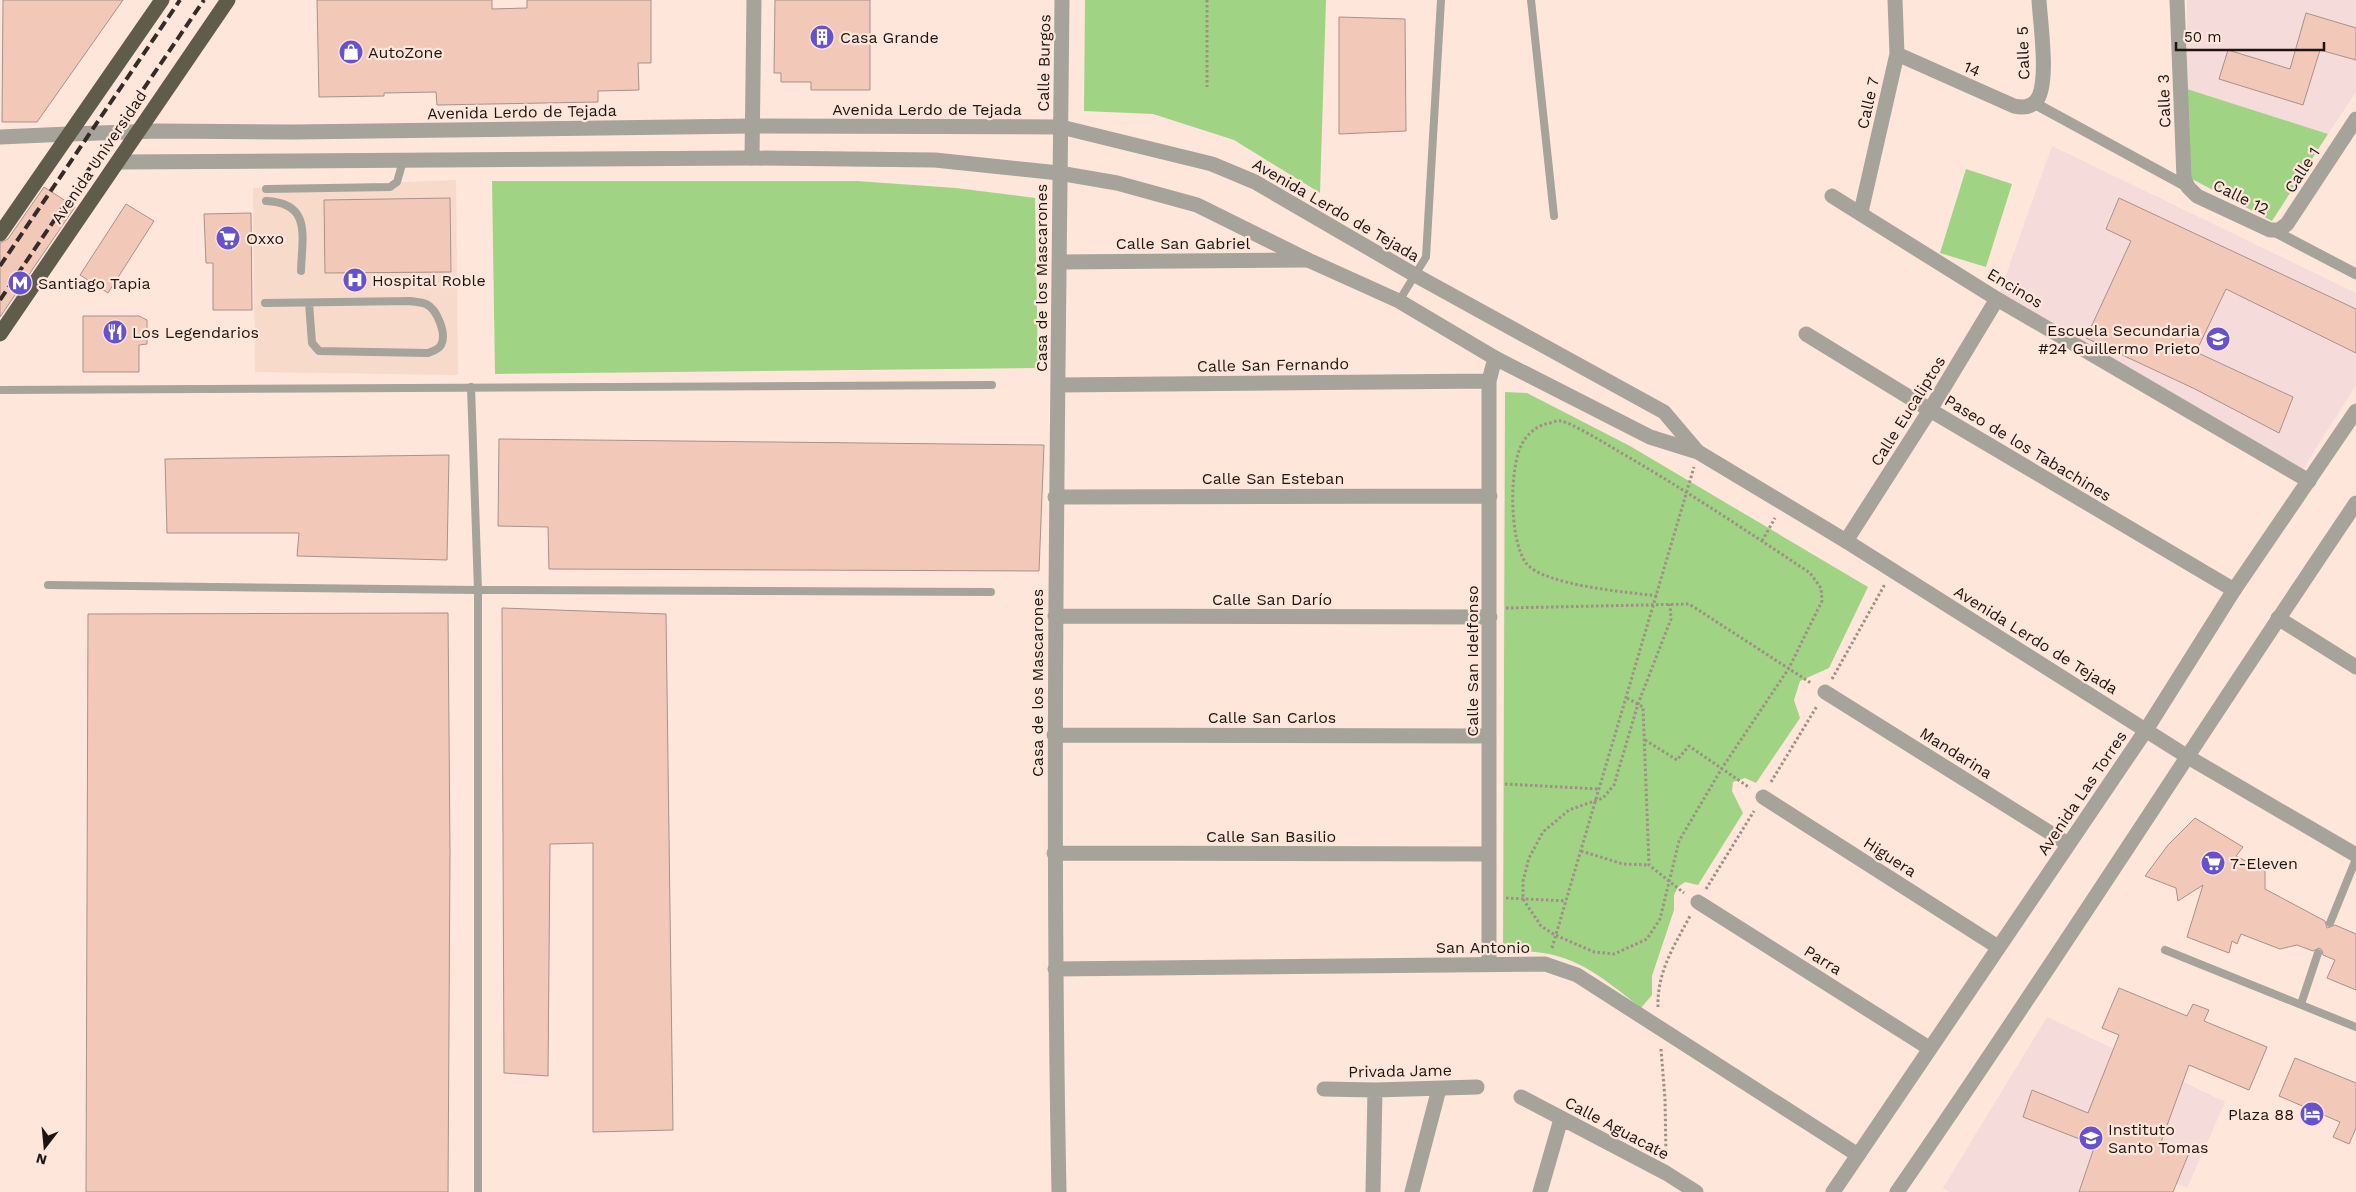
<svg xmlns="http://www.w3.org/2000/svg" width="2356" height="1192" font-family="'Work Sans',sans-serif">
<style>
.built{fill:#f8dacb}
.education{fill:#f5dbd9}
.green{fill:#a1d385}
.building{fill:#f2c9b9;stroke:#a89189}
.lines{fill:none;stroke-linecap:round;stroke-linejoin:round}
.path{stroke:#a08f87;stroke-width:3;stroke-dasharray:2.5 2.5;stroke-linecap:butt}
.service{stroke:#a5a39a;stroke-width:8}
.pedestrian{stroke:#a5a39a;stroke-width:11}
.minor{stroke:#a5a39a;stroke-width:15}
.tertiary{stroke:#a5a39a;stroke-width:15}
.trunk{stroke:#605c4b;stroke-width:15}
.rail{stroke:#362c27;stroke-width:4;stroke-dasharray:10 5;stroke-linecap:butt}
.labels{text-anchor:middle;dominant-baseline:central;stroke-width:4.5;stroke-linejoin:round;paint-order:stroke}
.poi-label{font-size:16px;fill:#1d1511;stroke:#fee6db;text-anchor:start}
.street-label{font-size:16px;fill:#1d1511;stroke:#fee6db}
</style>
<rect width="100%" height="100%" fill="#fee6db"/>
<!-- built -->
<path class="built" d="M456 180 458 375 255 372 253 188Z"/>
<!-- education -->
<path class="education" d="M2187 0H2356V92L2328 134 2187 89Z
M2052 146 2356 293V385L2303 469 2000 292Z
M2047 1017 2225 1102 2187 1188 2154 1175 2147 1192H1950L1943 1188Z"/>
<!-- green -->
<path class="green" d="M1085 0H1326L1320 193 1234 140 1153 114 1084 111Z
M2187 89 2328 134 2272 221 2190 178Z
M1966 169 2012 184 1986 267 1940 253Z
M492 181H856L956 188 1035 198 1038 368 495 374Z
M1505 392 1527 393 1630 446 1868 587 1829 668 1800 681 1794 700 1800 718 1756 783 1745 778 1733 782 1732 791 1743 813 1698 885 1685 882 1678 887 1674 895V910L1652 976V995L1641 1008C1595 971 1565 946 1503 952Z"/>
<!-- building -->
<path class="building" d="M3 0H123L37 122H2Z
M317 0H492V9L527 8V0H651V63H638L639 90 598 91V102L437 105 436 92 384 93V96L319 97Z
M775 0H870V90H811V82H781V73H774Z
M2306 13 2356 28V60L2320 50 2303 105 2219 79 2228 50 2290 69Z
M1339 17 1405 19 1406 131 1339 134Z
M44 187 75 207 0 317V243L8 239Z
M450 198 451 272 325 273 324 200Z
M2119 198 2356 309V353L2226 289 2196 352 2293 397 2279 433 2195 389 2086 338 2131 241 2106 229Z
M126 204 154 221 108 293 80 275Z
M251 213 252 310H213V263H206L204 214Z
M83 316H139L147 320V344L139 345V372H83Z
M499 439 1044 445 1039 571 549 569 548 527 498 526Z
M449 455 447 560 297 556 299 533H167L165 459Z
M502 608 666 614 673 1130 593 1132V843L550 844 548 1076 504 1073Z
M448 613 450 851 448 1192H86L88 614Z
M2195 818 2243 847 2236 856 2265 871V889L2325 921 2327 928 2335 925 2356 934V990L2327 978 2335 960 2323 955 2322 950 2319 948 2313 951 2297 945 2280 949 2241 934 2237 944 2232 941 2229 953 2187 937 2203 885 2178 901 2176 888 2145 876 2168 845Z
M2119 988 2187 1016 2193 1004 2209 1010 2204 1021 2267 1047 2249 1090 2189 1065 2161 1142 2189 1153 2173 1192H2079L2095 1145 2023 1117 2032 1090 2088 1113 2119 1035 2102 1028Z
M2295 1058 2356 1083V1128L2349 1144 2333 1137 2340 1122 2279 1096Z"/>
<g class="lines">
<!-- path -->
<path class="path" d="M1207 0V87
M1762 541 1775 518
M1657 596C1629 592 1544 586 1526 563 1509 541 1508 460 1525 439 1532 430 1539 425 1550 423 1553 422 1558 420 1561 421 1570 422 1608 445 1618 451 1684 489 1747 531 1810 573L1821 588 1822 601 1789 668 1722 768 1679 841 1660 919 1647 939 1614 954 1594 952 1555 935 1541 926 1523 899V881L1529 858 1543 832 1569 810 1603 798 1614 785 1638 704 1671 619 1670 604
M1506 608 1689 604 1811 683
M1832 679 1885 584
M1627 698 1643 707 1649 865 1684 893
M1645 740 1677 760 1689 746 1750 788
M1771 782 1817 706
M1505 784 1599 789
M1581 851 1623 864 1649 865
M1706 889 1754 811
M1506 898 1566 901
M1552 948 1694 467
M1658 1007C1657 972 1674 946 1690 916
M1661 1049 1665 1099 1666 1155"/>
<!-- service -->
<path class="service" d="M1531 0 1554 216
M266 189 390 187 397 182 403 161
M266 201C312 203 302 236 301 271
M1399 301 1426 257 1441 0
M265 303 410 301C415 302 421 302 426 304 437 309 447 334 441 345 438 350 433 351 428 353L319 351 312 343 309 303
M471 387 478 590V1192
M0 390 992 385
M48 585 478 590 991 592
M2330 923 2356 859
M2165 950 2356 1027
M2301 1004 2318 953"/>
<!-- pedestrian -->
<path class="pedestrian" d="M2034 103 2188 187
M2274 231 2356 274"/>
<!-- minor -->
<path class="minor" d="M2177 0 2184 178 2188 187 2197 196 2270 230H2279L2287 224 2356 119
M1897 54 2014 106C2022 108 2030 108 2036 101 2050 85 2040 22 2039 0
M0 137 69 134
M752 158 754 0
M1832 196 1997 299 2309 481
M1861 212 1897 54 1895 0
M1059 262 1308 260
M1806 334 1930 410 2234 590
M1058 385 1489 381
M1055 497 1490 496
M1846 541 1930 410 1997 299
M1055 616 1490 617
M2278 618 2356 667
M1825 692 2068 844
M1054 735 1489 736
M1763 797 1998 947
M1054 853 1489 854
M1698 902 1929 1048
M1489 964V381L1495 358
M1055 969 1545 964 1577 975 1858 1155
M1324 1089 1375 1090 1477 1087
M1521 1097 1666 1173 1696 1192
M1059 1192C1051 795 1058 397 1062 0
M1373 1192 1375 1090
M1412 1192 1439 1089
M1540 1192 1561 1119"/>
<!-- tertiary -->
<path class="tertiary" d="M69 134 158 131 294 132 752 126 1061 127 1212 164 1255 182 1415 275 1664 412 1698 452
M118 162 752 158 935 160 1059 173 1117 183 1197 205 1308 260 1399 301 1495 358 1650 437 1698 452 1846 541 2188 757 2356 855
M1833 1192 2146 730 2234 590 2356 411
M1897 1192C2054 965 2201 732 2356 503"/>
<!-- trunk -->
<path class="trunk" d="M0 234 162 0
M0 334 228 0"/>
<!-- rail -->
<path class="rail" d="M0 266 180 0
M0 300 204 0"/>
</g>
<!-- icons -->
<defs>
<symbol id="building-disc" viewBox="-11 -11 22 22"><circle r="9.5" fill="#6652cc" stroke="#fee6db"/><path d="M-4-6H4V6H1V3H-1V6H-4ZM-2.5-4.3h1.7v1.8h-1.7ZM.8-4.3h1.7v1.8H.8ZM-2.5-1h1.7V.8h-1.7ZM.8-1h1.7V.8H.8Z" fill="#fff"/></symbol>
<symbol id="shop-disc" viewBox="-11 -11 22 22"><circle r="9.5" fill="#6652cc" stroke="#fee6db"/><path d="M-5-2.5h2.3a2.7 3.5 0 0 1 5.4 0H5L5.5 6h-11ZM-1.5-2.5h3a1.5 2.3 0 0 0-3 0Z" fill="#fff"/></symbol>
<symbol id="supermarket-disc" viewBox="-11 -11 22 22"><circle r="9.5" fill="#6652cc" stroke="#fee6db"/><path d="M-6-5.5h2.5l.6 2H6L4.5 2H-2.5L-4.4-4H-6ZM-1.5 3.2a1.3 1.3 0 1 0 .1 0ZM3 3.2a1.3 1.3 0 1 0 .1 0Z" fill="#fff"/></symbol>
<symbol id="hospital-disc" viewBox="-11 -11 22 22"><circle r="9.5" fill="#6652cc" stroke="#fee6db"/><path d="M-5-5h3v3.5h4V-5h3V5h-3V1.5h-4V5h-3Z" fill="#fff"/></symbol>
<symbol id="metro-disc" viewBox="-11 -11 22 22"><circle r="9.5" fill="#6652cc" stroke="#fee6db"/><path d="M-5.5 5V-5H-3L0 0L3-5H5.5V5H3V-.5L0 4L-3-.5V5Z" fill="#fff"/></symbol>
<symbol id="restaurant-disc" viewBox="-11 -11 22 22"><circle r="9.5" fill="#6652cc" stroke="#fee6db"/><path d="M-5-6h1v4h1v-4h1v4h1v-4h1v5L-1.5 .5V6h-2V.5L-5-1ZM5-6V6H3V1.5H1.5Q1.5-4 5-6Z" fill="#fff"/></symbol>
<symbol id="school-disc" viewBox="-11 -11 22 22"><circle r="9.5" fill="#6652cc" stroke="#fee6db"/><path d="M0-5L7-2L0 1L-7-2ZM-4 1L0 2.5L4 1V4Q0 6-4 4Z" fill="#fff"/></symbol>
<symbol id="hotel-disc" viewBox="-11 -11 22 22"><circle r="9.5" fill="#6652cc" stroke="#fee6db"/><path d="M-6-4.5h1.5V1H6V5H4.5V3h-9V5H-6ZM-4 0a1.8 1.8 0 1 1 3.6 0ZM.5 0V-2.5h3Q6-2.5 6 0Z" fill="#fff"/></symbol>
</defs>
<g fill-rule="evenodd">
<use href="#building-disc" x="808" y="23" width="28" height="28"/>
<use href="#shop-disc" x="337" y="38" width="28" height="28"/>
<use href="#supermarket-disc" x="214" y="224" width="28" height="28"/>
<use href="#hospital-disc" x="341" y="266" width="28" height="28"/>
<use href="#metro-disc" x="6" y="269" width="28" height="28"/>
<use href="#restaurant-disc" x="101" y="318" width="28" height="28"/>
<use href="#school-disc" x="2204" y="325" width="28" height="28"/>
<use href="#supermarket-disc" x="2199" y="849" width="28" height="28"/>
<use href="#hotel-disc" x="2298" y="1100" width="28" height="28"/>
<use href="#school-disc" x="2077" y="1124" width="28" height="28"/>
</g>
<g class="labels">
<!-- poi labels -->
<g class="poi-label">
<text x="840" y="37">Casa Grande</text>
<text x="368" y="52">AutoZone</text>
<text x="246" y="238">Oxxo</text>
<text x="372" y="280">Hospital Roble</text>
<text x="38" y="283">Santiago Tapia</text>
<text x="2200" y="330" text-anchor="end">Escuela Secundaria<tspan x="2200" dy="18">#24 Guillermo Prieto</tspan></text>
<text x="132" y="332">Los Legendarios</text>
<text x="2230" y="863">7-Eleven</text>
<text x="2294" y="1114" text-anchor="end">Plaza 88</text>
<text x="2108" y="1129">Instituto<tspan x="2108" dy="18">Santo Tomas</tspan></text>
</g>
<!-- street labels -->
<g class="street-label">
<text transform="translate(2023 53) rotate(-92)">Calle 5</text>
<text transform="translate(1044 63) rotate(-89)">Calle Burgos</text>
<text transform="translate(1972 69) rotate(24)">14</text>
<text transform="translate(2164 101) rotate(-92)">Calle 3</text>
<text transform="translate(1868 103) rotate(-77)">Calle 7</text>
<text x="927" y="109">Avenida Lerdo de Tejada</text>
<text transform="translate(522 112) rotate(-1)">Avenida Lerdo de Tejada</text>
<text transform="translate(99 157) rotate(-56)">Avenida Universidad</text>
<text transform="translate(2302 170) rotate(-57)">Calle 1</text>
<text transform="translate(2241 197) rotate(26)">Calle 12</text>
<text transform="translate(1336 210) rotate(30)">Avenida Lerdo de Tejada</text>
<text x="1183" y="243">Calle San Gabriel</text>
<text transform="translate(1041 278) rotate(-90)">Casa de los Mascarones</text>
<text transform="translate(2015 288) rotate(31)">Encinos</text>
<text transform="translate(1273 365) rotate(-1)">Calle San Fernando</text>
<text transform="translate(1908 411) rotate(-58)">Calle Eucaliptos</text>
<text transform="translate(2028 448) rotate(31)">Paseo de los Tabachines</text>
<text x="1273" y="478">Calle San Esteban</text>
<text x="1272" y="599">Calle San Darío</text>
<text transform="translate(2036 640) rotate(32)">Avenida Lerdo de Tejada</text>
<text transform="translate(1472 661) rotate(-90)">Calle San Idelfonso</text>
<text transform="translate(1037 683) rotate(-90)">Casa de los Mascarones</text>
<text x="1272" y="717">Calle San Carlos</text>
<text transform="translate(1956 753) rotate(32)">Mandarina</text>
<text transform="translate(2082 793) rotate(-56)">Avenida Las Torres</text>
<text x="1271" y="836">Calle San Basilio</text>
<text transform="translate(1890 857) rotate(33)">Higuera</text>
<text x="1483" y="947">San Antonio</text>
<text transform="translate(1823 960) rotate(32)">Parra</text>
<text transform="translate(1400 1071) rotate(-1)">Privada Jame</text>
<text transform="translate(1617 1128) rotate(28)">Calle Aguacate</text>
</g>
</g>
<!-- north arrow -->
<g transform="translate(45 1147) rotate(196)" stroke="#fee6db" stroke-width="4" paint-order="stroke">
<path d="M0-4L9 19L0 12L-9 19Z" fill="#1d1511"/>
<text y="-8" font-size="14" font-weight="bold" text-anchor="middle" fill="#1d1511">N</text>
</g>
<!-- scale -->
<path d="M2176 42v8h148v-8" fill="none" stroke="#1d1511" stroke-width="2.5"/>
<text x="2184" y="42" font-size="15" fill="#1d1511" stroke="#fee6db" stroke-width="4" paint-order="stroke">50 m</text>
</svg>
